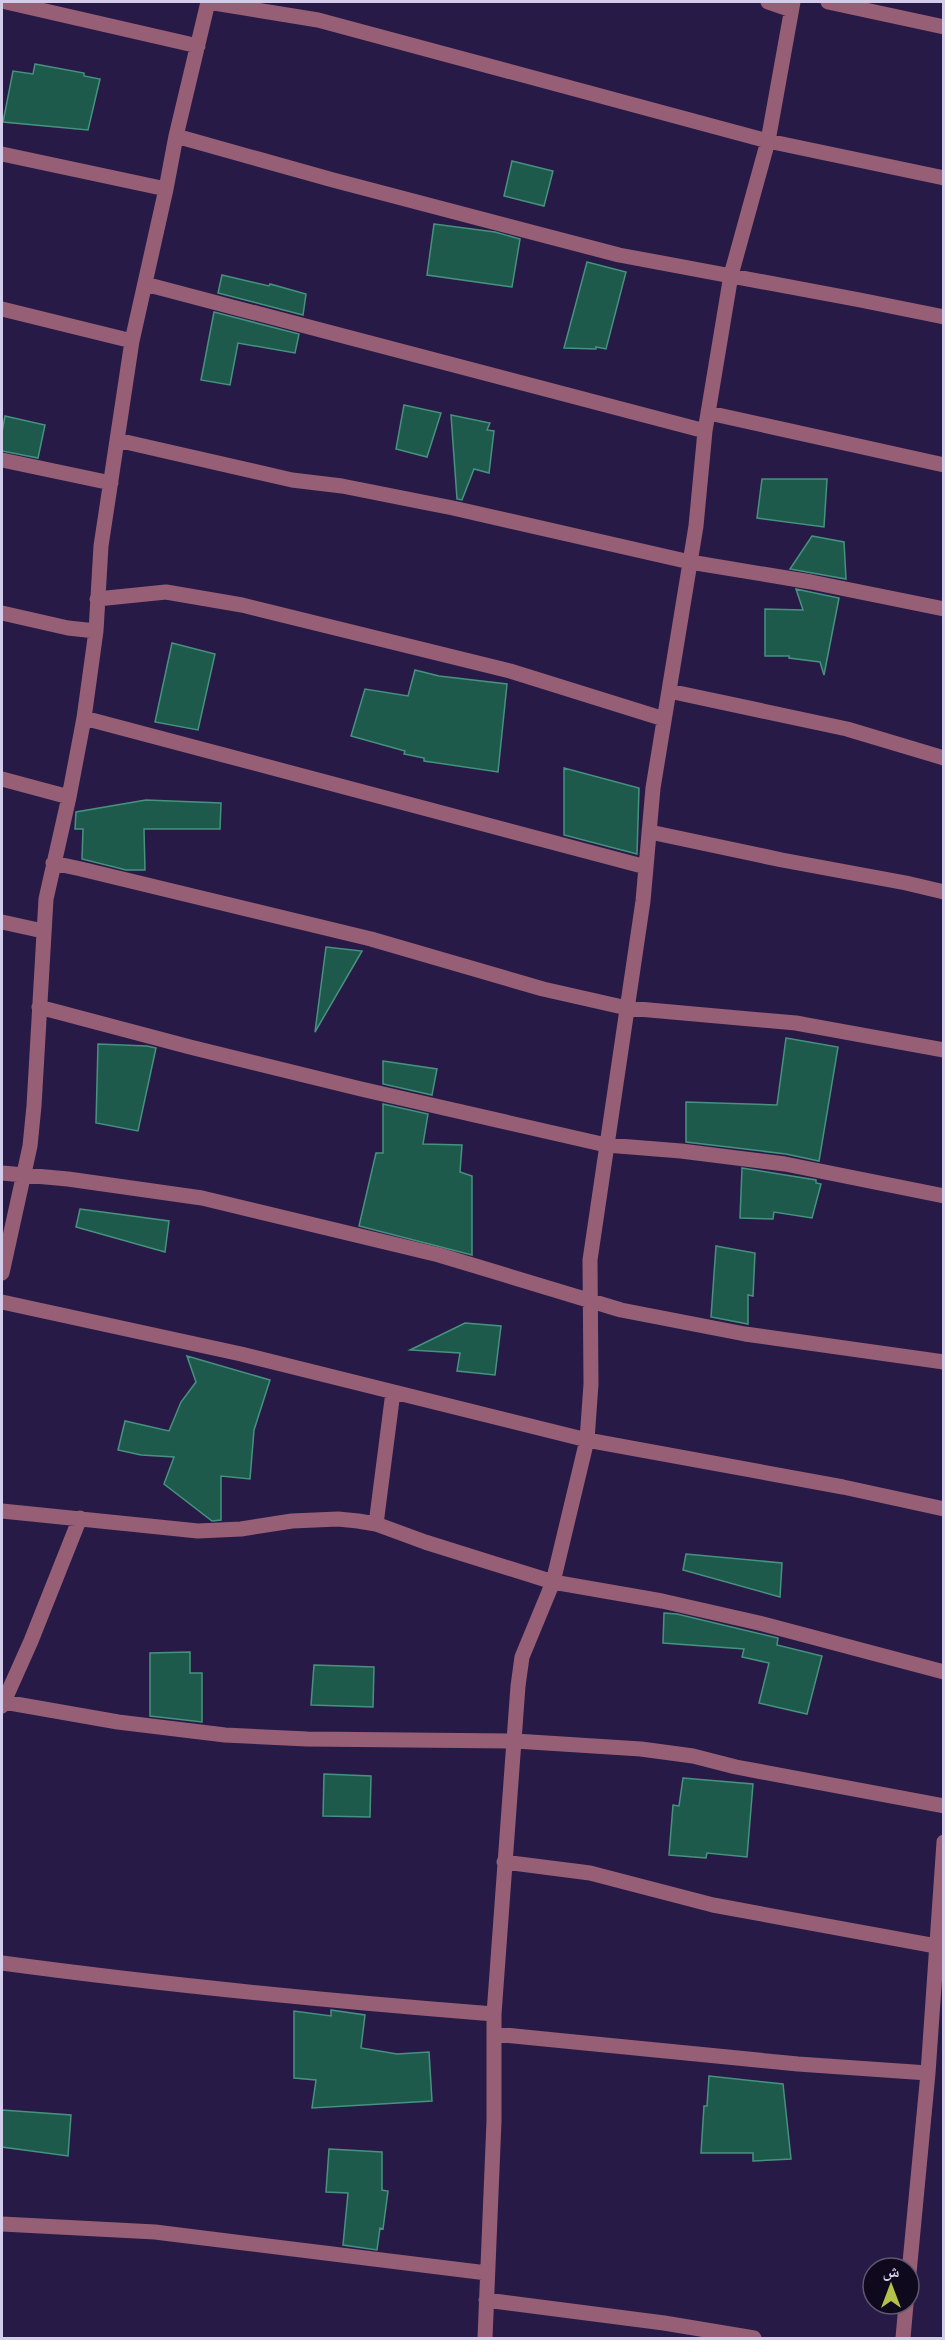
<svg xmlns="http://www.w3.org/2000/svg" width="945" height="2340" font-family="'Source Sans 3','Noto Naskh Arabic',sans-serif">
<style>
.building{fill:#1d5a4c;stroke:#46927f;stroke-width:1.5}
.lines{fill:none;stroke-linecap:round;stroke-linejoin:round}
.minor{stroke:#975f75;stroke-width:15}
</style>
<rect width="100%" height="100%" fill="#281a47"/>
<!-- building -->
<path class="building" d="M35 64 84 73V76L100 79 88 130 3 122 13 71 33 74Z
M512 161 553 171 544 206 504 196Z
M434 224 495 232 520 239 512 287 427 275Z
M587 262 626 272 606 349 596 347V349L564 348Z
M222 275 269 286 270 284 306 294 303 315 218 293Z
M214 312 299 334 295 353 238 343 230 385 201 380Z
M404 405 441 413 427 457 396 449Z
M451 415 490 423 487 430 494 431 489 473 474 469 462 500 457 499Z
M5 416 45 425 38 458 2 451V432Z
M762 479H827L824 527 757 518Z
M812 536 844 542 846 579 790 569Z
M796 589 839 598 824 675 820 662 789 658V656H765V609L803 610Z
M172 643 215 654 198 730 155 722Z
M415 670 439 676 507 684 498 772 424 761V758L404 754 405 751 351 736 365 689 408 696Z
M564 768 639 788 637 854 564 835Z
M146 800 221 803 220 829H144L145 870H126L82 859 83 829H75L76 812Z
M326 947 362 951 315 1032Z
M786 1038 838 1047 819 1161 786 1154 686 1142V1102L777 1105Z
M98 1044 147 1046 156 1048 138 1131 96 1123Z
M383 1061 437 1069 432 1095 383 1084Z
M383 1104 428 1114 423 1144 462 1145 460 1172 472 1176V1255L359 1226 376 1153H383Z
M742 1168 816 1180V1183L821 1184 812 1218 774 1212 773 1219 740 1218Z
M80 1209 169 1221 165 1252 76 1227Z
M716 1246 755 1253 753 1296 748 1295V1324L711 1317Z
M465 1323 501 1326 495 1375 457 1371 460 1353 410 1350Z
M187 1356 270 1380 254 1430 250 1479 221 1476V1520L212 1521 164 1484 174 1457 141 1455 118 1450 125 1421 169 1431 181 1402 196 1382Z
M686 1554 782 1563 780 1597 683 1570Z
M664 1613 677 1614 778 1638 777 1645 822 1656 807 1714 759 1703 769 1663 742 1657 744 1649 663 1643Z
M190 1652V1673H202V1722L150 1716V1653Z
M314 1665 374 1667 373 1707 311 1705Z
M324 1774 371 1776 370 1817 323 1816Z
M683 1778 753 1784 747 1857 707 1853 706 1858 669 1855 673 1805 679 1806Z
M331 2010 365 2015 361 2048 397 2054 429 2052 432 2101 312 2108 316 2080 294 2078V2011L331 2016Z
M709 2076 783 2084 791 2159 753 2161V2153H701L704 2106H707Z
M2 2110 71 2115 68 2156 2 2147Z
M329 2149 382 2152V2190L388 2191 383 2229 380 2228 377 2250 343 2245 348 2193 326 2192Z"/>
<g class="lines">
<!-- minor -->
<path class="minor" d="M6 2 198 46
M208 2 318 20 768 141 944 178
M768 2 791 10
M828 2 944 27
M176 136 333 180 619 255 860 300 944 317
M2 154 166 189
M145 284 705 431
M2 309 132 341
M709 413 944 465
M117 440 292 480 342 486 453 508 690 562 811 582 944 609
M2 460 111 483
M97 599 166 592 242 605 510 671 664 719
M2 613 68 628 96 631
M669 691 847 729 944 758
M84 718 646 867
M2 779 69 797
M650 832 782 860 906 883 944 892
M53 863 81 869 371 939 543 989 627 1008 796 1023 944 1050
M2 922 43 931
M39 1007 190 1047 361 1089 606 1145 681 1151 785 1164 944 1196
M2 1173 68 1179 202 1198 439 1255 621 1310 745 1334 944 1362
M2 1273 30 1146 34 1106 46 899 69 797 84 718 96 631 101 546 132 341 166 189 176 136 208 2
M2 1302 241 1354 587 1440 843 1487 944 1509
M2 1511 198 1531 241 1529 292 1521 338 1519 358 1521 376 1524 425 1542 553 1582 662 1601 763 1624 944 1672
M376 1524 393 1392
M4 1702 118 1722 225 1735 307 1739 515 1741 641 1749 693 1756 736 1767 944 1806
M2 1706 31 1641 80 1518
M504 1862 590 1873 713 1905 936 1946
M2 1963C165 1985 329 2001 494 2014V2121L485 2338
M494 2014 518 1686 522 1657 553 1582 587 1440 591 1384 590 1260 643 901 653 788 696 526 705 431 731 275 768 141 793 2
M494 2034 798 2064 928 2073
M2 2224 155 2232 487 2273
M909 2273 928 2073 944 1842
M486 2300 664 2323 754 2338
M903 2338 906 2304"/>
</g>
<!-- border -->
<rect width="945" height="2340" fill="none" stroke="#d3cdeb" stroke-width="6"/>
<!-- north arrow -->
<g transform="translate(891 2286)"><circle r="28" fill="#0f091d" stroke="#5d576f" stroke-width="1.5"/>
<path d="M0-4.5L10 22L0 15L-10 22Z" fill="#b5c249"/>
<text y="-9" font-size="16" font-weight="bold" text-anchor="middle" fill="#d3cdeb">ش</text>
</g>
</svg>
